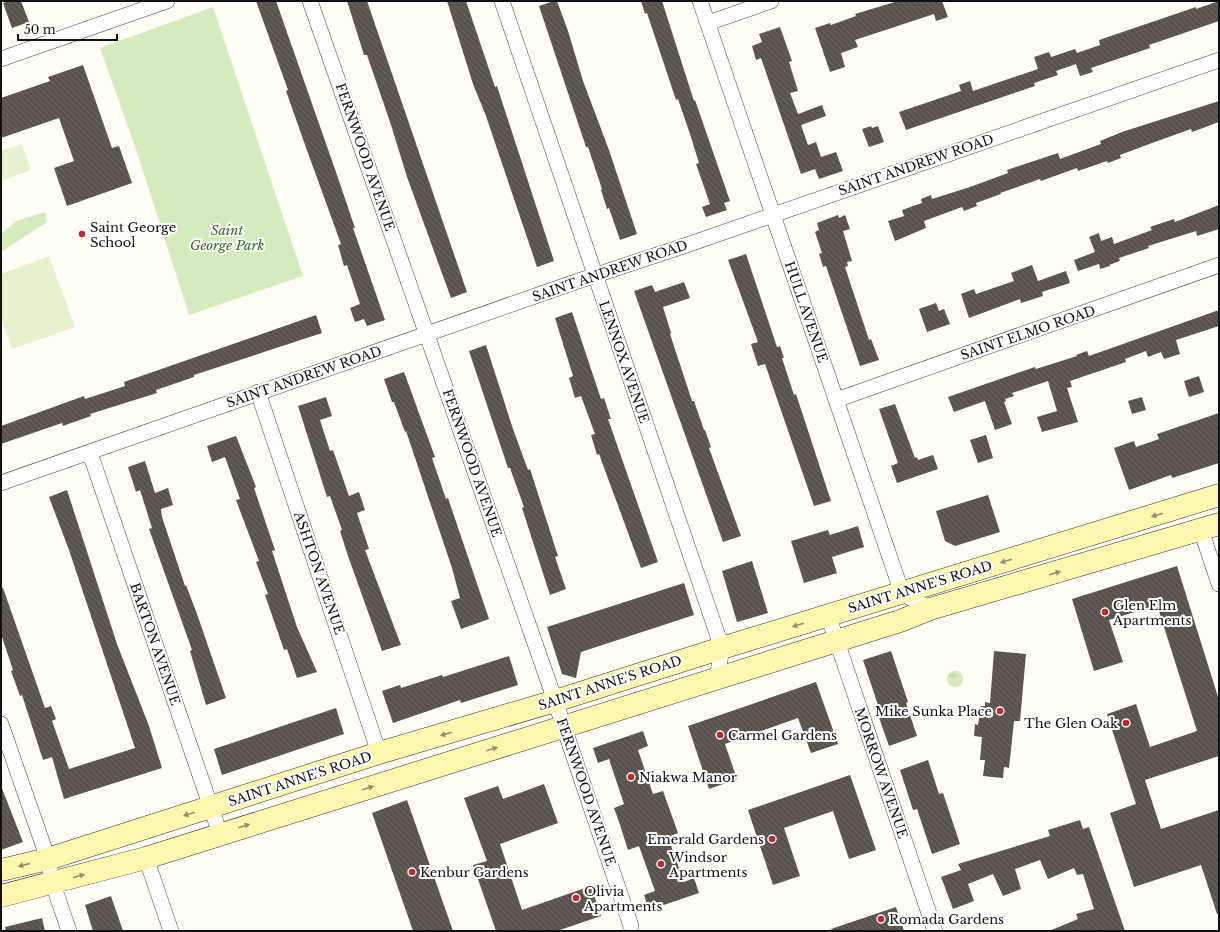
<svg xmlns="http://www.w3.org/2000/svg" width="1220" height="932" font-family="'Libre Baskerville',serif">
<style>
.grass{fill:url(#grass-tufts)}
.park{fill:#d5ebbd}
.pitch{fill:#e6f2cf}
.building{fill:url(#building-back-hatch)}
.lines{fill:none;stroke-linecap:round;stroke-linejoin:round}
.minor-casing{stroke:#444;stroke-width:16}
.secondary-casing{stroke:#333;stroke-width:23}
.minor{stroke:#fff;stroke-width:15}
.secondary{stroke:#fff6b0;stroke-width:22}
.oneway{fill:#948f68}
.poi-dot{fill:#c4262e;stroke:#fff;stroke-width:1.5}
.labels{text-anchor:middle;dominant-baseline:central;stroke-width:4;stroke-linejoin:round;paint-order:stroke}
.street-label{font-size:13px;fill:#111;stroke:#fff}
.poi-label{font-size:13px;fill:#111;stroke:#fff;text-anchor:start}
.park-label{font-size:13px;font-style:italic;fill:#2f6b1f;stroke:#fff}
</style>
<defs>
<pattern id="grass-tufts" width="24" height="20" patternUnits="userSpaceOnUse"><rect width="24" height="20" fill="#d5ebbd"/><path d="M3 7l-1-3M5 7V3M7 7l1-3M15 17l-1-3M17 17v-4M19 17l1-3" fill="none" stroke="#b6c8a1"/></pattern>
<pattern id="building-back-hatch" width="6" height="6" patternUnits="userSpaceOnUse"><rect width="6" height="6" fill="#5a524d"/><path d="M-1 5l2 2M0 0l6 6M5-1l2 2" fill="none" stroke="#6d6662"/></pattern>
</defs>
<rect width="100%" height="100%" fill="#fffdf5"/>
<!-- grass -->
<path class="grass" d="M947 679a8 8 0 1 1 16 0a8 8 0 1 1-16 0Z"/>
<!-- park -->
<path class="park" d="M213 7 303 276 189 315 137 152 100 48Z
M45 212 47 222 1 252V234L16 221Z"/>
<!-- pitch -->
<path class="pitch" d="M22 144 31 170 1 181V151Z
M49 256 75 327 12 349 1 318V274Z"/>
<!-- building -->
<path class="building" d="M10 1H21L29 22 12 28 3 3Z
M256 1H276L337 175 355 228H353L385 320 367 326 364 319 355 322 350 308 360 304 347 265 344 266 338 245 341 244 304 142 286 91 288 90Z
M347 1H367L467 292 451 298 407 177 391 125 367 55H364Z
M447 1H466L495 87 497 86 554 261 537 267 486 116 473 84Z
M554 1H557L568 31 583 81 609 150 637 234 620 240 609 208 607 209 601 190 602 189 588 147H586L539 6Z
M641 1H662L694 101 695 100 730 201 724 203 727 210 706 217 702 207 710 204 696 164 699 163 690 134 678 99 676 100 647 13 645 14Z
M898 1H942L948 17 936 21 934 14 855 40 858 47 841 53 845 67 830 72 815 28 830 23 831 25 856 16 855 14Z
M1219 1V21L1149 45 1150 48 1091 68 1093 72 1080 76 1076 64 1056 71 1058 75 1034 83 1035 86 906 130 899 112 961 91 959 85 970 81 973 91 1038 69 1034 57 1049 52 1051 57 1075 49 1077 53 1100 45 1099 40 1196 7V9Z
M780 27 792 61 789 62 798 91 790 93 798 114 822 105 826 116 801 125 808 145 816 142 821 157 836 152 843 171 819 179 815 169 801 174 761 58 756 60 752 46 762 42 759 34Z
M83 65 112 148 119 146 132 183 67 206 54 168 74 161 59 118 1 138V98L50 81 48 77Z
M1219 101V122L1192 132 1191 129 1152 143 1120 155 1121 158 1108 163 1107 161 1078 171 1077 168 1041 181 1040 179 1000 193 1001 194 976 203 977 206 964 211 962 207 924 221 926 228 895 241 888 221 904 216 902 210 922 203 921 199 931 195 932 199 970 187 1008 173 1007 170 1058 153 1060 159 1101 144 1100 141 1122 132Z
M871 126 872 128 878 126 884 142 869 147 862 129Z
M1219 205V229L1197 236 1196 231 1148 246 1149 248 1119 258 1120 261 1109 265 1108 261 1110 266 1100 269 1099 264 1078 271 1074 260 1095 252 1089 237 1099 233 1101 241 1112 237 1114 244 1152 230 1150 227 1174 219 1175 222Z
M838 215 839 218 845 215 850 229 843 231 852 261 847 262 848 266 845 267 869 340 871 339 879 360 860 366 826 266 823 267 819 254 822 253 815 232 819 230 817 223Z
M746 254 777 347 780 346 784 358H782L794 395 796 394 831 501 814 506 765 364 758 366 751 344 758 342 728 260Z
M1032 265 1038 281 1066 271 1070 283 1042 292 1043 296 1021 303 1020 299 969 318 961 294 974 289 976 294 1014 281 1011 273Z
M684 282 690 298 663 307 671 333 670 334 692 401H694L704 430H705L711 447 709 448 741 536 723 542 634 291 652 285 655 292Z
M936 303 939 311 944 309 950 324 927 332 919 309Z
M1219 310V326L1176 340 1180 354 1164 359 1161 352 1148 357 1146 351 1125 359 1126 362 1070 381 1072 387 1067 388 1078 422 1042 432 1037 417 1057 411 1048 381 1012 393 1014 396 1005 399 1006 401 1004 402 1012 424 995 430 985 401 954 412 948 397 1035 367 1036 369 1077 356 1076 355 1087 351 1089 356Z
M572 312 601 399 604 398 611 419H608L658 562 641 568 599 454 597 455 591 435 595 434 581 396 575 398 569 378 573 376 555 318Z
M316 315 322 333 194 375V377L156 390 157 393 90 414 91 416 63 426 62 423 1 444V426L84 396 85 399 125 386 124 382Z
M486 345 513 429 528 470 530 469 558 556 555 557 566 589 550 595 522 508 524 507 510 468H508L469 351Z
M404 372 435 457 432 458 446 499 448 498 489 619 461 629 451 601 460 598 452 568 406 431 405 432 394 402H392L384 379Z
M1199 376 1204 392 1189 397 1184 381Z
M326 397 332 416 320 420 330 451 333 450 349 496 359 492 365 510 357 513 369 549 365 550 401 645 382 651 348 556 340 531 342 530 330 496 327 497 298 406Z
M1142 397 1146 410 1132 414 1128 401Z
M895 404 915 458 917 457 918 460 933 455 938 469 897 483 891 466 898 463 879 409Z
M1219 413V463L1172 478 1171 475 1129 490 1114 448 1134 441 1136 447 1159 439 1157 434Z
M986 435 993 458 978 463 970 440Z
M236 436 256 487 254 488 275 550 272 551 297 627 317 672 297 678 287 649 284 650 265 595 268 594 256 562 259 561 236 500 240 499 225 457 212 462 207 446Z
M145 461 155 493 168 488 173 505 161 509 162 517 185 586 186 585 197 614 226 698 206 705 190 651 192 650 149 529 152 528 140 490 136 492 128 467Z
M67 490 117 644 149 726 162 768 64 799 52 757 43 760 22 695 20 696 11 671 13 670 1 634V588H3L45 708 51 706 56 719 52 721 69 769 135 748 69 550 49 497Z
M988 495 1000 532 955 546 945 541 936 511Z
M858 526 864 547 832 557 837 573 804 583 791 541 828 530 830 535Z
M752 561 768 613 737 622 722 571Z
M1177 566 1219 700V756L1145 780 1161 829 1219 810V914H1217L1201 865 1134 887 1110 813 1136 804 1107 714 1136 704 1150 747 1197 731 1157 605 1109 620 1123 662 1094 671 1072 599Z
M684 583 694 615 581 652 576 678 562 674 547 627Z
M891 651 908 702 906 703 917 736 889 746 875 706 878 705 863 660Z
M994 651 1026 654 1020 721H1014L1009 768 1004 767 1003 778 983 776 985 760H980L982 737 974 736 975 724 978 725 981 706H985V702L990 703Z
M509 656 518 685 461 703 460 700 393 723 382 691 400 685 401 688 442 675 443 677Z
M816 682 838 744 811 753 798 718 725 744 737 779 709 789 688 726Z
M336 708 344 734 222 775 214 749Z
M643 731 648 746 638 750 653 794 663 791 678 833 668 837 684 882 694 878 699 893 649 910 644 895 655 891 639 846 628 850 619 822 614 808 624 804 609 759 598 763 593 748Z
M928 760 939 794 943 793 960 844 932 854 917 809 913 810 900 770Z
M850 775 876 850 849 859 833 811 784 828 800 876 773 885 748 810Z
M544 784 558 823 500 844 522 910 591 886 601 916 557 931H496L473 865 487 861 464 798 498 786 503 799Z
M1 786 23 842 1 850Z
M407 800 453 931H413L372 813Z
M1080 820 1083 829 1089 827 1125 931H1049L1078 919 1076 914 1094 909 1083 874 1077 875 1074 868 1048 879 1040 860 1015 869 1021 889 1003 896 993 874 968 884 974 901 953 909 941 877 961 870 958 864 1050 836 1048 830Z
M111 896 123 931H93L85 905Z
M896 907 904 931H832L831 929Z
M42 918 45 931H6L5 927Z"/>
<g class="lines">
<defs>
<path id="minor" d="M310 1 551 689 631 926
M502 1 722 648 717 678
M700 1 902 593 930 609
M708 23 771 1
M1 59 167 1
M258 392 379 753
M836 400 1219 265
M90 453 220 834
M1 483 581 280 681 247 1219 60
M1201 530 1219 584
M828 615 935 931
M1 724 48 859 53 884 69 931
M146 858 171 931"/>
<path id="secondary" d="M1 870 48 859 379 753 555 701 722 648 1219 495
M1 896 146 858 900 621 930 609 1219 524"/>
</defs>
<!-- minor casing -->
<use href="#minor" class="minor-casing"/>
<!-- secondary casing -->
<use href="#secondary" class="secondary-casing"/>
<!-- minor -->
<use href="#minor" class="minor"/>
<!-- secondary -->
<use href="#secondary" class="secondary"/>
</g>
<!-- one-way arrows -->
<defs><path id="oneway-solid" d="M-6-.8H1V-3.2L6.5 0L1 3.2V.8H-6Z"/></defs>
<g class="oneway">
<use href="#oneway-solid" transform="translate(1157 515) rotate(163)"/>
<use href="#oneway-solid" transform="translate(1006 561) rotate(163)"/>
<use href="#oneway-solid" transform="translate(1055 573) rotate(-16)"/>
<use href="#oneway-solid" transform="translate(798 625) rotate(163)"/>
<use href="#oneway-solid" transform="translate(446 734) rotate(164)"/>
<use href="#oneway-solid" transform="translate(492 749) rotate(-17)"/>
<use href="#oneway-solid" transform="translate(368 788) rotate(-17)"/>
<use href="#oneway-solid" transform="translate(189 814) rotate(162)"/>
<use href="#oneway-solid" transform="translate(244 826) rotate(-17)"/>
<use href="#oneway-solid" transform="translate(24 865) rotate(167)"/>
<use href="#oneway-solid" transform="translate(79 876) rotate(-15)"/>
</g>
<!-- markers -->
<g class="poi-dot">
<circle cx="82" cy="234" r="4"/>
<circle cx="1105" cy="612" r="4"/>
<circle cx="1000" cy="711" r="4"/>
<circle cx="1126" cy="723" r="4"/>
<circle cx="720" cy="735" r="4"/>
<circle cx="631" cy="777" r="4"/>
<circle cx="772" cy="839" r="4"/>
<circle cx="661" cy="864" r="4"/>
<circle cx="412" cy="872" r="4"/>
<circle cx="576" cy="898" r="4"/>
<circle cx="881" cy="919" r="4"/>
</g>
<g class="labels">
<!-- street labels -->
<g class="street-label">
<text transform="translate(365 157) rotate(71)">FERNWOOD AVENUE</text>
<text transform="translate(916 165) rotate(-19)">SAINT ANDREW ROAD</text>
<text transform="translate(610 271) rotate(-19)">SAINT ANDREW ROAD</text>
<text transform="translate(806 312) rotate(71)">HULL AVENUE</text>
<text transform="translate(1028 333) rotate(-19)">SAINT ELMO ROAD</text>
<text transform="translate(624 362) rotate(71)">LENNOX AVENUE</text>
<text transform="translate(304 377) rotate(-19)">SAINT ANDREW ROAD</text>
<text transform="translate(472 463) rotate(71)">FERNWOOD AVENUE</text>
<text transform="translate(319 573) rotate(71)">ASHTON AVENUE</text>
<text transform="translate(920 587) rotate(-17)">SAINT ANNE'S ROAD</text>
<text transform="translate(155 644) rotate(71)">BARTON AVENUE</text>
<text transform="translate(610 683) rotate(-18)">SAINT ANNE'S ROAD</text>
<text transform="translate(881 773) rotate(71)">MORROW AVENUE</text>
<text transform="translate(300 779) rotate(-18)">SAINT ANNE'S ROAD</text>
<text transform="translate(586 792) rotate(71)">FERNWOOD AVENUE</text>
</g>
<!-- poi labels -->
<g class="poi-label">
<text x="90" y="227">Saint George<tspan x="90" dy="15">School</tspan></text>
<text x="1113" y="605">Glen Elm<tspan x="1113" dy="15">Apartments</tspan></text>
<text x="992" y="711" text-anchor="end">Mike Sunka Place</text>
<text x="1118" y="723" text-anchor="end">The Glen Oak</text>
<text x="728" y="735">Carmel Gardens</text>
<text x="639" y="777">Niakwa Manor</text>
<text x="764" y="839" text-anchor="end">Emerald Gardens</text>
<text x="669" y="857">Windsor<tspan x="669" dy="15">Apartments</tspan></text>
<text x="420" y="872">Kenbur Gardens</text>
<text x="584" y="891">Olivia<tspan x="584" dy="15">Apartments</tspan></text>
<text x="889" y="919">Romada Gardens</text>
</g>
<!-- park labels -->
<g class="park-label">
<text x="227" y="230">Saint<tspan x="227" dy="15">George Park</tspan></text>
</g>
</g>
<!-- border -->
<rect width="1220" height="932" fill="none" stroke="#111111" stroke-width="4"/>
<!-- scale -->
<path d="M18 34v6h99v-6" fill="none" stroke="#111111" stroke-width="2"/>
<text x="24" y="34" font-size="12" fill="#111111" stroke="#ffffff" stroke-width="3" paint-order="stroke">50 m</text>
</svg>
